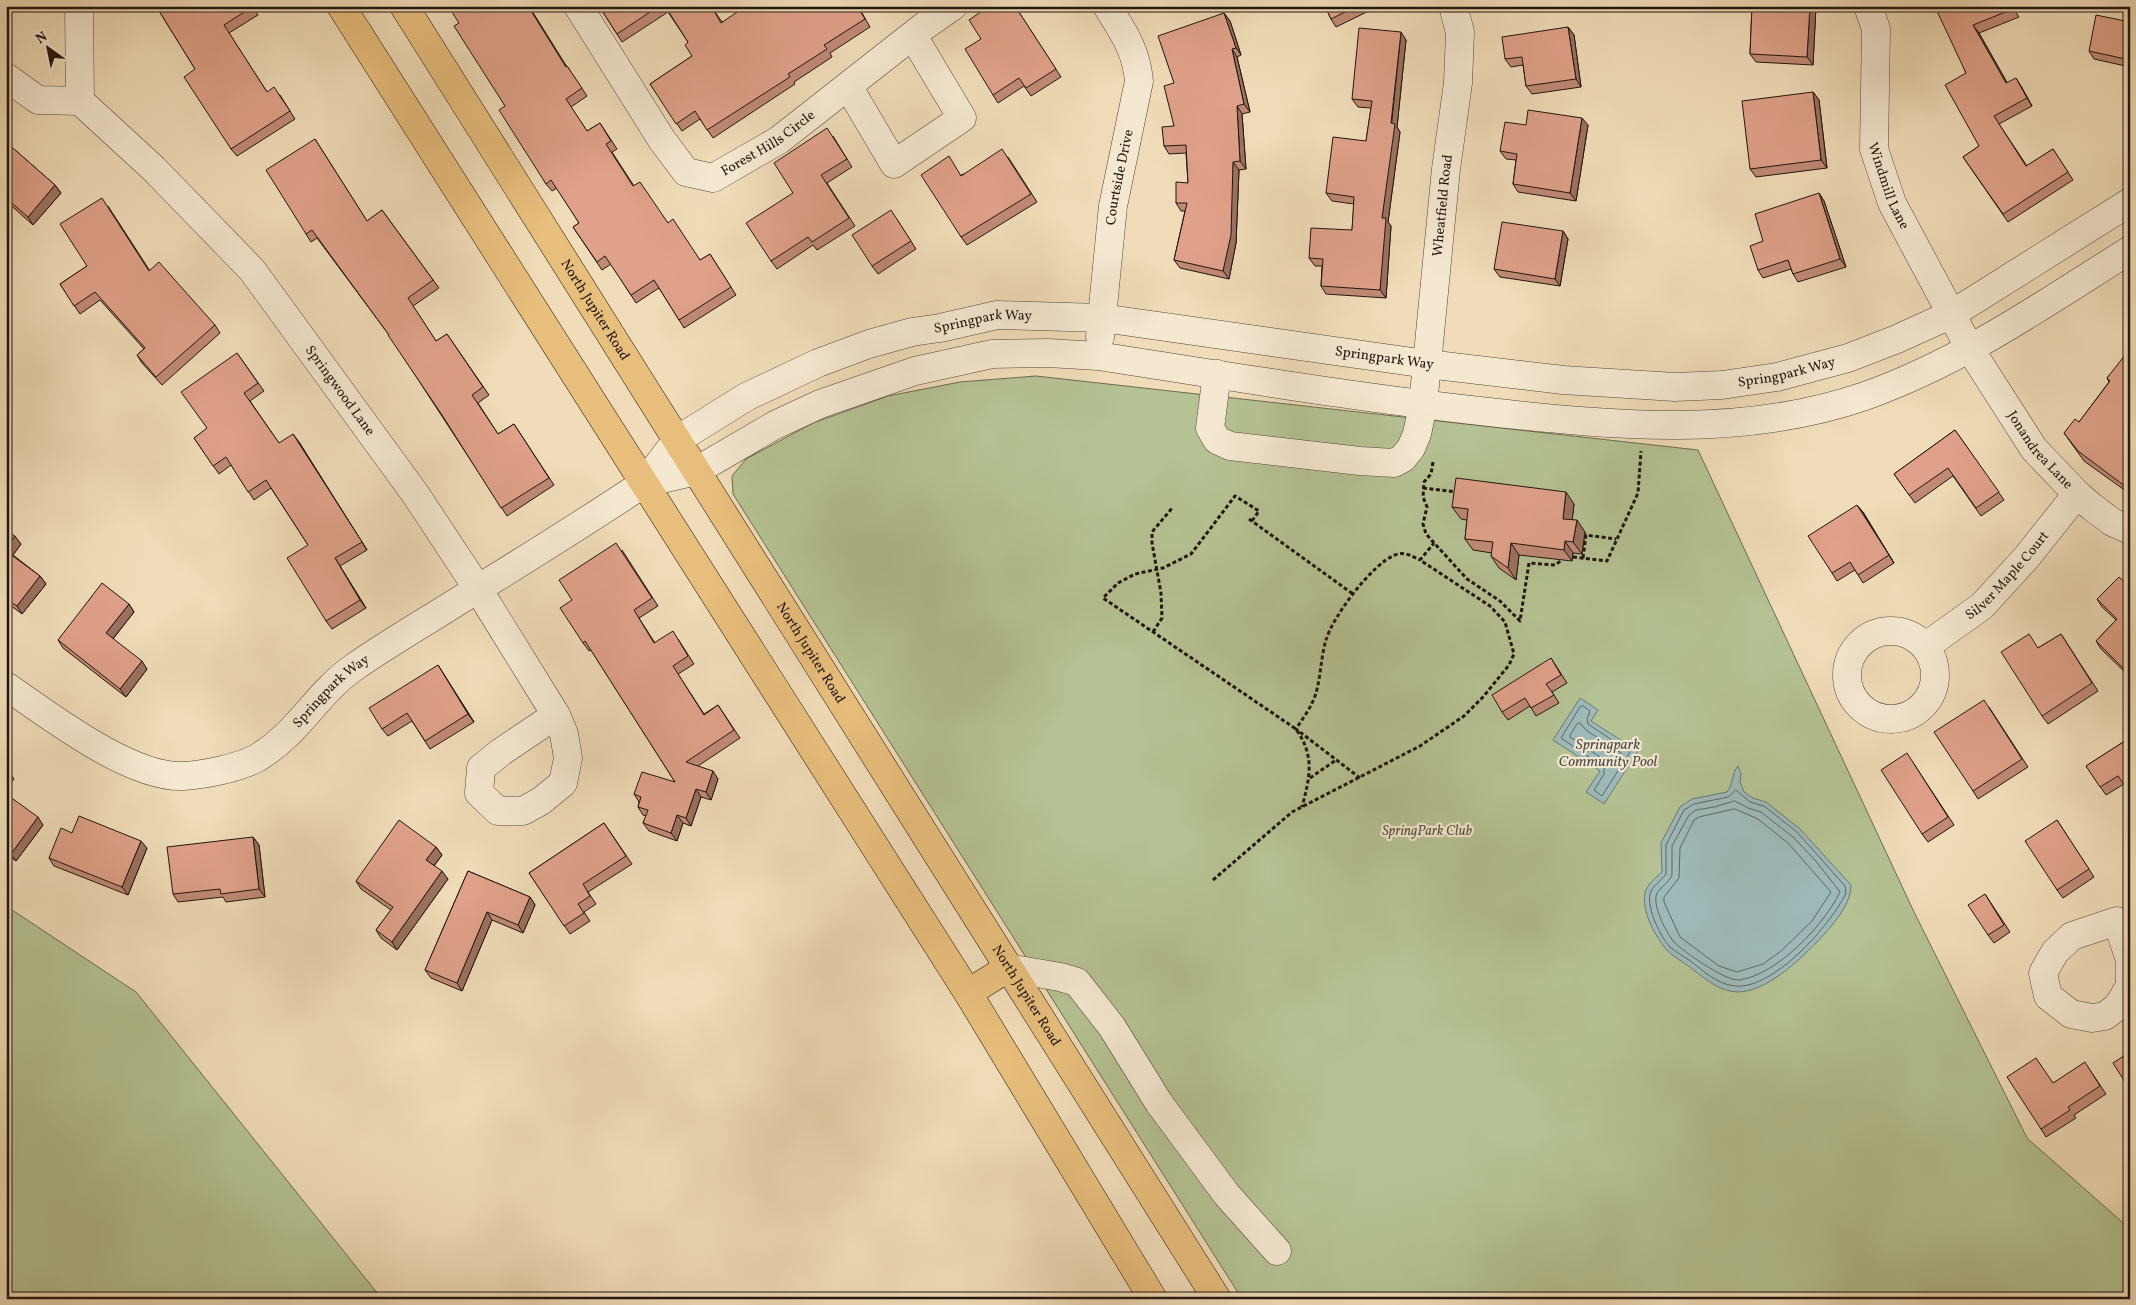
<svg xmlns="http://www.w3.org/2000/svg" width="2136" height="1305" font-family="Vollkorn,serif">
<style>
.green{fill:#b5c293;stroke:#6a6b51}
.water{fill:#9db9b8;stroke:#6b7774}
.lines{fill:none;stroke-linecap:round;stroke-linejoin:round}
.shore{stroke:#5e6664;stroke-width:1}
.minor-casing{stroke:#544639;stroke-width:29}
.major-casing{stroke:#20140f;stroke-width:29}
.path{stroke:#20140f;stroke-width:3;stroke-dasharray:4 2.5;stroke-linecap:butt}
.minor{stroke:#f5e8d1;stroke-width:28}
.major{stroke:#e8be7c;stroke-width:28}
.wall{fill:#c08a76;stroke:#20140f}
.shaded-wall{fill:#9c7160;stroke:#20140f}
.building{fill:#dfa189;stroke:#20140f}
.labels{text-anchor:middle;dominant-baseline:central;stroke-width:4.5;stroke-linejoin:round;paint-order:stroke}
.street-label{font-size:14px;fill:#20140f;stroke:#f5e8d1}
.park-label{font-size:14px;font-style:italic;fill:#54513d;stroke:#f5e8d1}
.water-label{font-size:15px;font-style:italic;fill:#4c4e4a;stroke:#f5e8d1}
</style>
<rect width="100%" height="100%" fill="#f0dcb8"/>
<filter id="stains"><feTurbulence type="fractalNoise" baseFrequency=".004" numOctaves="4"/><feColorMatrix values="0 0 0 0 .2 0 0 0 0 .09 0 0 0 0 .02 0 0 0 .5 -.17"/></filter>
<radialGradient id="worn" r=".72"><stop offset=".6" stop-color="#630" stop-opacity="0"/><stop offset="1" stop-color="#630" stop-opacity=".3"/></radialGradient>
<!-- green -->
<path class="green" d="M1036 376 1698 450 1914 912 2027 1138 2130 1229V1299H1242L733 494 732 476 746 459 813 423 888 396 960 382Z
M6 906 136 992 382 1299H6Z"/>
<!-- water -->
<path class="water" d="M1580 698 1598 710 1591 721 1638 751 1604 804 1586 792 1600 771 1553 740Z
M1738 766 1741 774 1740 782 1744 792 1753 798 1766 802 1800 829 1851 885C1851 906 1830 928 1816 943 1797 962 1766 992 1737 992 1717 991 1702 976 1687 965 1680 960 1671 955 1666 949 1655 936 1641 910 1645 893 1647 884 1656 878 1662 872L1661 843 1680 807 1692 799 1727 792C1734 784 1731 774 1738 766Z"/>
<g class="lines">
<!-- shore -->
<path class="shore" d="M1583 706 1590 711 1587 719 1588 724 1630 752 1602 796 1594 790 1604 774V767L1561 738 1580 707Z
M1580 723 1586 730 1621 753V756L1614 767H1611L1606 761 1570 737V735L1577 724Z
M1736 790 1750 802 1764 806 1797 832 1845 886 1846 893C1831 925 1773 990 1735 986 1716 984 1704 971 1689 960 1683 956 1676 952 1670 947 1660 936 1647 909 1650 894 1652 886 1662 880 1666 874V845L1684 810 1694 804 1728 797Z
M1735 801 1748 808 1761 812 1793 837 1815 860 1840 892C1824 925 1777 975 1739 980 1725 981 1684 952 1674 942 1666 932 1654 909 1656 896 1658 888 1669 883 1672 875V846L1689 815 1696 810 1714 807Z
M1735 809 1758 819 1788 843 1831 892 1812 921 1781 951 1763 964 1737 972 1719 966 1680 937 1664 902V897L1679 878 1680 848 1694 820 1699 817Z"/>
<defs>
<g id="minor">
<path d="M79 6 80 101"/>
<path id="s1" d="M578 6 662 140 686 172 713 178 779 140 923 27 953 6"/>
<path id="s2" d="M1868 6 1876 29 1874 149 1892 203 1970 349 2034 449 2077 494 2092 507 2112 522 2130 530"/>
<path id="s3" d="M6 77 38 100 80 101 154 169 252 270 416 495 478 589 556 715"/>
<path d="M848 86 894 164 962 118 913 36"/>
<path id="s4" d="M1100 337 1113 206 1139 81C1136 49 1123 32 1107 6"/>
<path id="s5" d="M1217 374 1210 428 1217 440 1230 446 1360 461 1394 463 1403 458 1411 448 1417 434 1423 405 1446 169 1458 83 1460 32 1453 6"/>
<path d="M644 483 696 471 775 425 820 404 915 371 992 354 1048 353 1098 356C1228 376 1358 398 1489 412 1614 426 1744 438 1865 396 1961 362 2044 304 2130 250"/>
<circle cx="1891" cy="675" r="44"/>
<path id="s6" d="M1926 646 1982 606 2026 558 2077 494"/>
<path id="s7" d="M6 686C50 716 130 778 183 776 204 775 238 768 257 758 299 733 316 694 353 668 380 649 408 632 436 615 506 571 576 529 644 483L677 440 746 397 818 363 869 344 912 332 940 328 997 315 1102 318 1427 364 1563 380 1675 387 1722 385 1777 377 1848 358 1897 339 1952 314 2130 202"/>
<path d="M556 715 564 734 568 758 563 783 541 801 523 811H498L479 793 481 768 501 752Z"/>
<path d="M1008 968 1060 977 1077 982 1112 1027 1159 1103 1227 1195 1277 1251"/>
<path d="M2130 981V960L2117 921 2072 936 2055 952 2043 973 2048 996 2071 1014 2092 1018 2105 1016 2118 1006 2130 986"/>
</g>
<g id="major">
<path d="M341 6 968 993 1153 1299"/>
<path id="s8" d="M404 6 1217 1299"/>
<path d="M968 993 1008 968"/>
</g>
</defs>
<!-- minor casing -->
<use href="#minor" class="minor-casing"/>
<!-- major casing -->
<use href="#major" class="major-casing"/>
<!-- path -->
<path class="path" d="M1433 462 1431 474 1424 482 1423 497 1427 507 1423 524 1426 534 1467 579 1500 601 1520 621 1529 563 1555 565 1562 560
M1423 488 1457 492
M1249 519 1353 594
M1252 521 1259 511 1235 496 1191 554 1163 568 1135 574 1118 583 1103 598 1296 729C1315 756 1310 777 1302 807
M1573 557 1607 561 1638 493 1641 451
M1583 558 1586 535 1616 539
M1153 632 1162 618 1161 593 1152 543V532L1173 507
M1310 778 1336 760
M1360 778 1296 729C1301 721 1308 712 1312 703 1321 686 1320 659 1326 640 1333 616 1372 564 1395 555 1404 551 1412 556 1420 560
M1213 880 1292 812 1420 746 1464 716 1483 697 1509 665 1514 654 1505 622 1490 606 1420 560 1434 543"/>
<!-- minor -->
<use href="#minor" class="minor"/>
<!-- major -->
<use href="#major" class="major"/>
</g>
<!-- wall -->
<path class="wall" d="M156 6H252L258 15 229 33 267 92 280 95 295 119 237 156 231 149 195 69Z
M599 6H711L722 22 858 6 870 27 830 53 832 57 794 82 795 84 713 138 700 119 682 131 650 84 692 56 688 42 668 12 622 42Z
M1015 6 1061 77 1031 96 1024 86 998 103 993 95 981 39Z
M1325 6H1379L1336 27 1331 19Z
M1752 6H1816L1813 65 1756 62 1750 54Z
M1939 6H2012L2019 17 1979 33 2007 83 2021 86 2032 106 1999 124 2027 166 2053 149 2073 180 2008 222 1963 157 1979 146 1966 73Z
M480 9 566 66H567L587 96 571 107 587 131 600 123 617 149 612 152 634 186 668 223 700 260 710 254 736 295 684 328 659 288 636 303 611 264 602 270 573 227 579 223 557 188 552 191 546 184 505 106 459 23Z
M1224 13 1230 21 1241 55 1237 57 1250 112 1242 114 1246 169 1239 170 1236 243 1229 279 1180 268 1174 260 1185 211H1181L1176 203 1188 183 1186 153 1169 154 1164 146 1174 126V83Z
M2130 22V67L2094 59 2089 51Z
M1568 27 1574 35 1581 87 1532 94 1526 86 1523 65 1511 67 1505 59Z
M1406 40 1397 127 1400 132 1388 222 1391 226 1386 298 1326 294 1321 286 1322 266H1315L1309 258 1352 230 1354 204 1332 201 1326 193 1366 141 1371 108 1358 107 1352 99Z
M1813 92 1819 100 1827 168 1756 177 1750 169Z
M1526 125H1588L1576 201 1518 192 1513 184 1516 160 1506 159 1500 151Z
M833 136 852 167 827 183 855 226 817 250 813 245 777 269 771 261 793 193Z
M315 139 367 221 382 210 439 288 413 306 436 341 447 334 489 395 478 403 498 434 514 424 554 485 507 516 389 335 317 238 311 242 306 234Z
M6 142 55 185 61 193 33 225 6 201Z
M1008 157 1037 202 967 245 961 237V175Z
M1819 193 1824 201 1846 267 1798 282 1793 274 1791 269 1763 278 1758 270 1763 241Z
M108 206 150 271 215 325 220 333 162 385 142 363 137 355 144 349 100 300 80 314 60 284 87 266Z
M896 218 916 249 878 274 872 266Z
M1563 231 1568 239 1560 286 1500 277 1494 269Z
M2130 351V494L2084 461 2064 433 2079 422 2109 382 2107 378Z
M237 353 264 391 250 401 279 443 299 442 367 550 340 566 366 608 332 629 326 621 308 545 271 488 254 500 231 465 219 474 194 438 207 429Z
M1955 430 2004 500 1981 516 1953 476 1915 503 1894 474Z
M1574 504 1572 520 1585 532 1582 554 1573 553 1572 561 1519 555 1516 580 1499 568 1491 556 1492 553 1473 550 1465 539 1467 520 1461 519 1452 507Z
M1863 512 1894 563 1863 583 1855 570 1837 581 1832 573Z
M6 530 21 544 13 555 40 576 46 584 22 614 6 602Z
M622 550 658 606 639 618 655 643 678 639 694 664 678 674 704 714 718 705 740 738 698 766 718 779 711 800 701 797 691 826 683 823 677 841 649 831 643 823 646 816 643 815 638 807 639 802 634 794 675 782 591 650 589 651 583 643Z
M2130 587V677L2101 649 2096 641 2116 620 2102 607 2097 599Z
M129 604 134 612 113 639 147 669 126 697 63 648 58 640Z
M2061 634 2098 691 2048 724 2042 716 2038 648Z
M1551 658 1567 683 1552 692 1559 703 1536 716 1530 706 1508 720 1502 712Z
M438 665 474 722 430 749 412 721 388 736 382 729Z
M1989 707 2028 767 1978 799 1973 791Z
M2128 739 2124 784 2106 795 2086 766Z
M1912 761 1954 825 1928 842 1922 834Z
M6 794 43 825 16 861 6 854Z
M2057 820 2094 877 2063 898 2057 890Z
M604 823 632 864 588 892 596 904 584 912 590 921 570 934 529 873Z
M72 833 147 848 128 895 54 866 49 858Z
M253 837 259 845 265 897 226 902 223 897 178 902 173 894Z
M436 847 442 855 434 866 448 879 397 950 381 938 376 930 391 910 361 889 356 881Z
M468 871 530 897 535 905 523 933 492 920 462 991 431 978 425 970Z
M1985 894 2010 932 1994 943 1988 935Z
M2090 1070 2106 1094 2074 1115 2076 1118 2046 1137 2041 1129 2053 1083Z"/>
<!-- shaded-wall -->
<path class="shaded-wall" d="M528 6H529L572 75 566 67Z
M1810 6H1816L1813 65 1807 57Z
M1224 13 1230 21 1241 55 1236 48Z
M1973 25 1979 33 2012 91 2006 83Z
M1568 27 1574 35 1581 87 1576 79Z
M1401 32 1406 40 1397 127 1400 132 1388 222 1391 226 1386 298 1380 290 1382 218Z
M1232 49 1237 57 1250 112 1244 104Z
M2016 78 2021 86 2032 106 2027 98Z
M1813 92 1819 100 1827 168 1821 160Z
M1237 106 1242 114 1246 169 1240 161Z
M1582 118 1588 125 1576 201 1570 193Z
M1233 162 1239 170 1236 243 1229 279 1223 271Z
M55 185 61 193 33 225 28 217Z
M1819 193 1824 201 1846 267 1840 259Z
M1563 231 1568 239 1560 286 1555 279Z
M293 434 299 442 367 550 362 542Z
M1566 492 1574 504 1571 530 1563 519Z
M1857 505 1863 512 1894 563 1889 555Z
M1577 520 1585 532 1582 554 1573 542Z
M15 536 21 544 11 558 6 551V549Z
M1565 541 1573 553 1572 561 1564 550Z
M1511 543 1519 555 1516 580 1508 568Z
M335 558 340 566 366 608 360 600Z
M40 576 46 584 22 614 17 606Z
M129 604 134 612 111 641 106 633Z
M142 661 147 669 126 697 120 689Z
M438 665 443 673 474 722 468 714Z
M9 771 14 779 6 790V775Z
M713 771 718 779 711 800 706 792Z
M696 789 701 797 691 826 686 818Z
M677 815 683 823 677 841 671 833Z
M38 817 43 825 16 861 11 854Z
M253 837 259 845 265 897 259 889Z
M141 841 147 848 128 895 122 887Z
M436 847 442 855 432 868 426 860Z
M442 871 448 879 397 950 392 942Z
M530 897 535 905 523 933 518 925Z
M487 912 492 920 462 991 457 983Z"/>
<!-- building -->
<path class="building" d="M156 6H252V7L224 25 267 92 274 87 290 111 231 149 184 77 195 69Z
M448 6H477L479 9 484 6H528L566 67 567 66 582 88 566 99 587 131 600 123 611 141 606 144 633 186 640 182 668 223 673 219 700 260 710 254 731 287 679 320 654 280 631 295 605 256 597 262 573 227 579 223 551 180 546 184 499 110 505 106 454 26 459 23Z
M599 6H659L617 34Z
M665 6H711L721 23 746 6H857L865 19 824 45 827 49 788 74 790 77 707 130 695 111 676 124 650 84 692 56 685 45 688 42Z
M989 6H1015L1056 69 1026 88 1019 78 993 95 965 49 981 39 969 20Z
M1325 6H1357L1331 19Z
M1752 6H1810L1807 57 1750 54Z
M1939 6H2011L2013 9 1973 25 2006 83 2016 78 2027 98 1994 116 2026 166 2053 149 2068 172 2003 214 1963 157 1979 146 1945 85 1966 73 1936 9Z
M1224 13 1236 48 1232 49 1244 104 1237 106 1240 161 1233 162 1231 235 1223 271 1174 260 1187 203H1176V182L1188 183 1186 145 1164 146 1162 127 1174 126 1164 86 1174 83 1158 36Z
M2096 15 2130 22V60L2089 51Z
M1568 27 1576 79 1526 86 1522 57 1505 59 1502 37Z
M1359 28 1401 32 1391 123 1395 124 1382 218H1386L1380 290 1321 286 1323 259 1309 258 1311 228 1352 230 1354 197 1326 193 1333 137 1366 141 1372 101 1352 99Z
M1813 92 1821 160 1750 169 1742 101Z
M1528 110 1582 118 1570 193 1513 184 1517 154 1500 151 1505 122 1526 125Z
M827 128 847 159 821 175 849 218 812 242 808 237 771 261 746 223 793 193 774 163Z
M315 139 367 221 382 210 433 280 408 298 436 341 447 334 483 387 472 395 498 434 514 424 549 478 501 508 442 415 388 335H389L312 230 306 234 266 170Z
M6 142 55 185 28 217 6 198Z
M1002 149 1031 194 961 237 921 175 949 156 961 176Z
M1819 193 1840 259 1793 274 1788 260 1758 270 1750 246 1763 241 1755 214Z
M102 198 149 271 159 262 215 325 156 377 137 355 145 348 95 292 74 306 60 284 87 266 60 224Z
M891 210 911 241 872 266 852 235Z
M1502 222 1563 231 1555 279 1494 269Z
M2129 350 2130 351V490L2078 451 2064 433 2075 419 2079 422 2110 381 2107 378Z
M237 353 258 383 244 393 279 443 293 434 362 542 335 558 360 600 326 621 287 558 308 545 266 480 248 492 226 457 213 466 194 438 207 428 181 392Z
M1955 430 1999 492 1976 508 1948 468 1909 495 1894 474Z
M1456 478 1566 492 1563 519 1577 520 1573 542 1565 541 1564 550 1511 543 1508 568 1491 556 1493 542 1465 539 1468 509 1452 507Z
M1857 505 1889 555 1858 575 1850 562 1832 573 1808 536Z
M6 530 15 536 6 549Z
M616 543 652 598 634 610 654 643 673 631 688 656 673 666 704 715 718 705 734 730 686 762 713 771 706 792 696 789 686 818 677 815 671 833 643 823 648 810 638 807 641 797 634 794 642 772 675 782 585 641 583 643 560 608 572 600 559 580Z
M6 551 40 576 17 606 6 599Z
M2119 577 2130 587V663L2124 669 2096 641 2117 619 2097 599Z
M102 583 129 604 106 633 142 661 120 689 58 640Z
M2029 634 2038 648 2061 634 2092 683 2042 716 2001 652Z
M1551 658 1561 675 1546 684 1554 695 1531 708 1525 698 1502 712 1492 695Z
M438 665 468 714 425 741 407 713 382 729 369 708Z
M1984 700 2022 759 1973 791 1934 732Z
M2128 739 2130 742V793L2118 776 2100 787 2086 766Z
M1907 753 1948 817 1922 834 1881 770Z
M6 794 38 817 11 854 6 850Z
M79 816 141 841 122 887 49 858 61 828 72 833Z
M399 820 436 847 426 860 442 871 392 942 376 930 393 907 356 881Z
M2057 820 2089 869 2057 890 2025 841Z
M604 823 626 856 583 884 590 896 578 904 584 913 564 926 529 873Z
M253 837 259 889 221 894 220 889 173 894 167 847Z
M468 871 530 897 518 925 487 912 457 983 425 970Z
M1985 894 2004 925 1988 935 1968 905Z
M2130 1052V1090L2113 1063Z
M2036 1058 2053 1083 2085 1062 2100 1086 2068 1107 2070 1110 2041 1129 2007 1077Z"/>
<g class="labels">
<!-- street labels -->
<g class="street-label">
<text stroke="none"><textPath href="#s1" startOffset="291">Forest Hills Circle</textPath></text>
<text stroke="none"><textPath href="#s4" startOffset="161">Courtside Drive</textPath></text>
<text stroke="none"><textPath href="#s2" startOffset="184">Windmill Lane</textPath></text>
<text stroke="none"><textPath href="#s5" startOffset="516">Wheatfield Road</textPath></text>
<text stroke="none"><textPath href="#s8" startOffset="359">North Jupiter Road</textPath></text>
<text stroke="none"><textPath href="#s7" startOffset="1141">Springpark Way</textPath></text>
<text stroke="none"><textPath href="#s7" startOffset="1546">Springpark Way</textPath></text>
<text stroke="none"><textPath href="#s7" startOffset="1951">Springpark Way</textPath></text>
<text stroke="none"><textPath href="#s3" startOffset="472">Springwood Lane</textPath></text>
<text stroke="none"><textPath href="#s2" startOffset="490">Jonandrea Lane</textPath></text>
<text stroke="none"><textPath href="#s6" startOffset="108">Silver Maple Court</textPath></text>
<text stroke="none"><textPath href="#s8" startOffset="764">North Jupiter Road</textPath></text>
<text stroke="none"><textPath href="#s7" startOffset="378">Springpark Way</textPath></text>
<text stroke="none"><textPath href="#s8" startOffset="1169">North Jupiter Road</textPath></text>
</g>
<!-- park labels -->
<g class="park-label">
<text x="1427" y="831">SpringPark Club</text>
</g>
<!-- water labels -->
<g class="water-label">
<text x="1608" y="745">Springpark<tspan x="1608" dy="17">Community Pool</tspan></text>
</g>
</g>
<!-- margin -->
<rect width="2136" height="1305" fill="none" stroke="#f0dcb8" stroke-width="25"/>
<rect x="8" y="8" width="2121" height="1290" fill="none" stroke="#20140f" stroke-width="2.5"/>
<rect x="12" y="12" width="2111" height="1280" fill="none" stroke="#20140f"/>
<!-- north arrow -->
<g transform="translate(48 48) rotate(327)" stroke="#f5e8d1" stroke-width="4" paint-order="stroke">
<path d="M0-4L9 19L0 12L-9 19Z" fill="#20140f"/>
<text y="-8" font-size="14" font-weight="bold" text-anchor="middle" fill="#20140f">N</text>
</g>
<rect width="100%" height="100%" filter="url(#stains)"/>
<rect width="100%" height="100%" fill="url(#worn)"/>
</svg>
